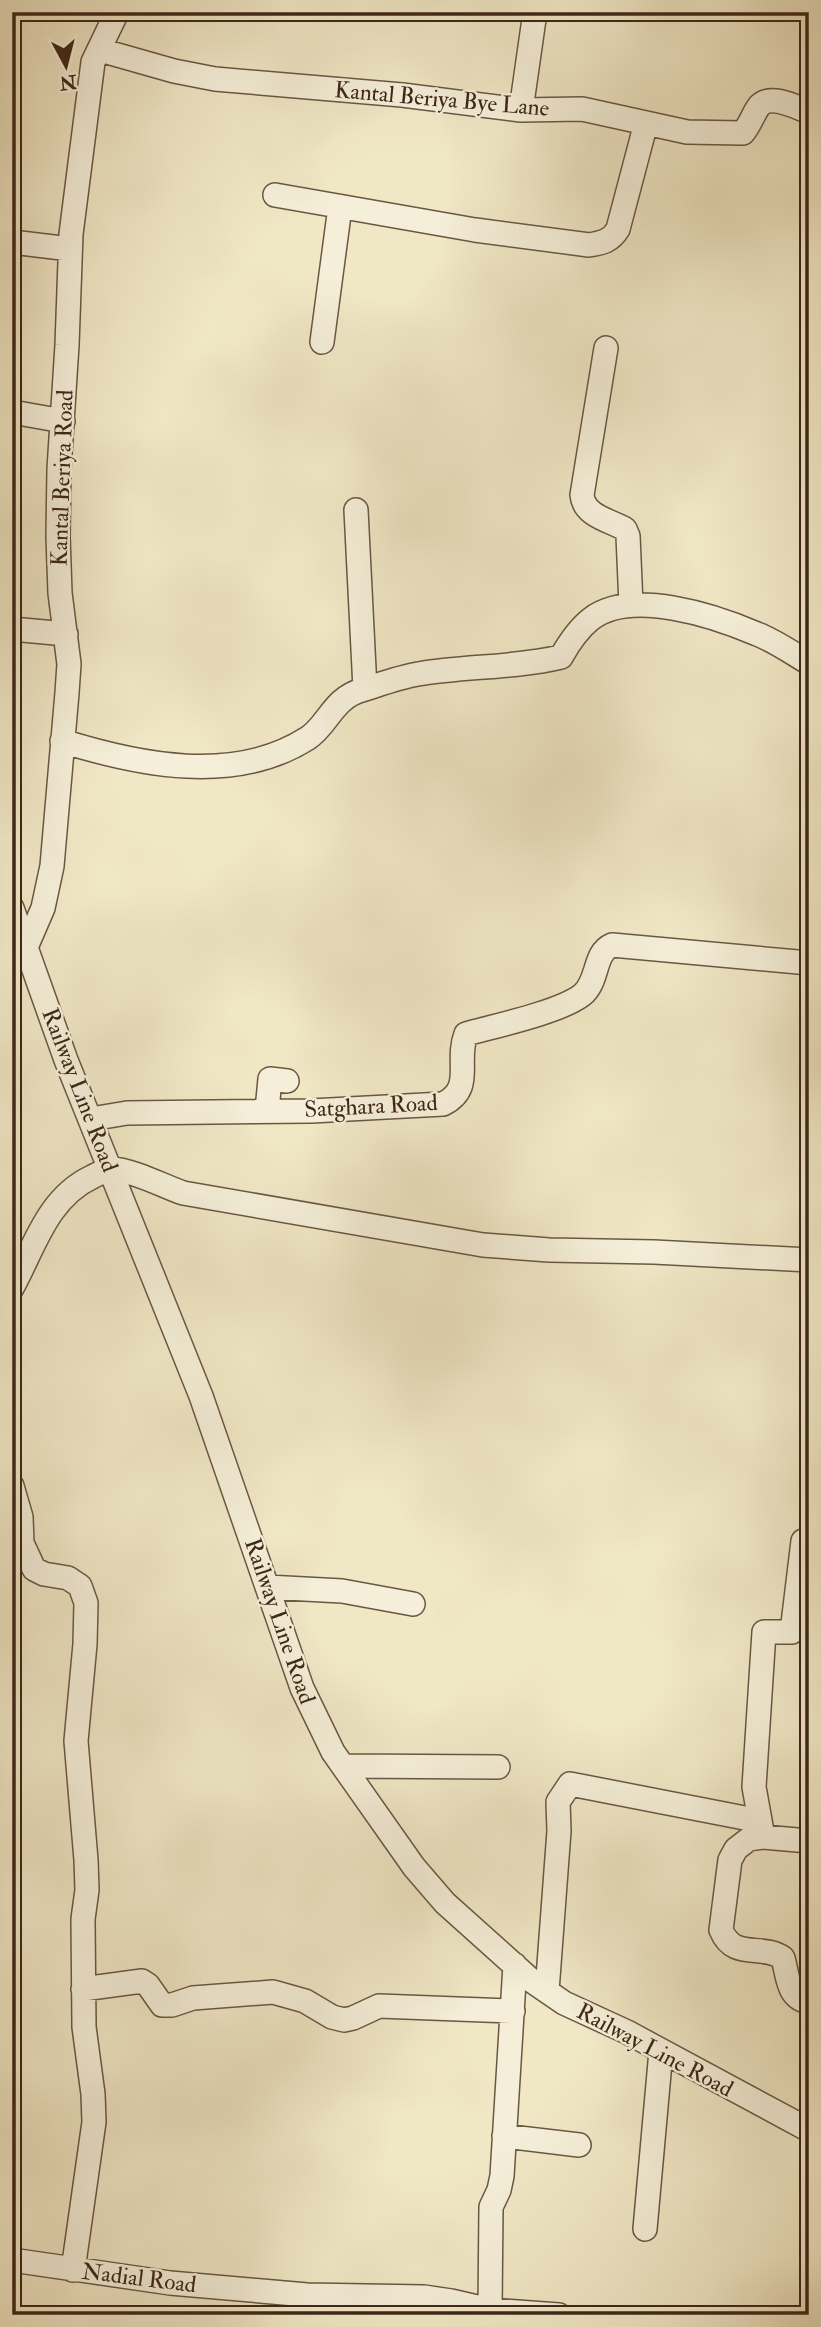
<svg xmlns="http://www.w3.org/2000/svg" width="821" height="2327" font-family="'IM FELL Double Pica',serif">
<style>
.water{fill:#b3a68a;stroke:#84735c;stroke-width:2}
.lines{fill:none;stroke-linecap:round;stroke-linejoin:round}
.minor-casing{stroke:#6a5743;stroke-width:26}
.minor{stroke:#f5efd9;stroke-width:23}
.labels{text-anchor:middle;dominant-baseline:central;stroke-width:5;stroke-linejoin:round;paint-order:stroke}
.street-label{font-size:23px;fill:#3e2718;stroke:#f5efd9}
</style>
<rect width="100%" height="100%" fill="#f0e7c5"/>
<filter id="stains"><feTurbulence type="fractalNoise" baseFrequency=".00286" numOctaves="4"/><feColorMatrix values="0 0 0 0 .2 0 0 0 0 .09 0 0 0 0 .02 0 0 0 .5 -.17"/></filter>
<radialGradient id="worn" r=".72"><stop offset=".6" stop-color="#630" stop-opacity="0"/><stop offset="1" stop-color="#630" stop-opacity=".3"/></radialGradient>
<!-- water -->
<path class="water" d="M12 2305 49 2310 141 2315H12Z"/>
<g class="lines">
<defs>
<path id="minor" d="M100 50 174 71 215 79 402 95 521 110 582 109 687 132 743 133C750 125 755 110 760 105 772 94 796 107 809 112
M521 110 535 12
M275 195 475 230 589 245C602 243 611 241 618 229L646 123
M12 242 70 249
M322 342 340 207
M606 348 582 495C584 516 609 520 625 529L628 536 631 605
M12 412 63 421
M356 510 365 689
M12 629 66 634
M62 741C139 765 235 785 308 738 328 725 333 698 362 690 381 684 400 677 418 674 465 666 514 668 561 657 569 643 578 629 591 619 631 588 715 616 757 634 775 641 792 653 809 663
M12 908 66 1060 201 1396 302 1688 333 1752 414 1867 445 1903 532 1981 564 2003 627 2032 809 2130
M27 945 43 908 52 866 67 693 69 664 60 593 58 536 59 469 67 345 71 234 93 62 117 12
M267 1110 270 1079 287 1081
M91 1119 127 1113 311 1111 443 1104C475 1088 455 1062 466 1034 495 1026 560 1012 582 995 599 982 593 953 612 945L809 963
M12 1288C34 1248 47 1198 92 1177 98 1174 106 1169 112 1169 133 1170 163 1186 183 1193L483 1245 549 1250 654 1252 809 1260
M12 1486 21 1517 22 1543 34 1569 44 1574 68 1578 80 1586 86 1603 85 1644 76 1741 86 1860 87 1890 83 1919 84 2027 93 2094 94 2122 73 2270
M267 1587 342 1591 413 1604
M343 1766 498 1767
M763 1837 754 1787 764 1632H792L803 1541H809
M809 1841 763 1837 749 1839 736 1849 730 1860 721 1930C734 1961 761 1943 783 1958 788 1976 787 1998 809 2002
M83 1989 142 1981 148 1985 162 2005H172L193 1998 273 1992 305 2001 332 2017 344 2020 353 2018 379 2006 513 2011
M547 1991 559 1831 558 1802 570 1784 760 1821
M504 2136 579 2145
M645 2229 661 2051
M12 2260 170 2283 307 2295 424 2297 451 2301 490 2310 559 2315
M490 2310 491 2207 499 2190 502 2176 515 1965"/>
</defs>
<!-- minor casing -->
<use href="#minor" class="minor-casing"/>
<!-- minor -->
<use href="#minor" class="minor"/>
</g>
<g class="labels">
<!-- street labels -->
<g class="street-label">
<text transform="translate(442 99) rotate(5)">Kantal Beriya Bye Lane</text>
<text transform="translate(62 478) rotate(-88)">Kantal Beriya Road</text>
<text transform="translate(80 1090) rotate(69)">Railway Line Road</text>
<text transform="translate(371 1106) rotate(-3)">Satghara Road</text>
<text transform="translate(280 1621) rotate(71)">Railway Line Road</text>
<text transform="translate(655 2050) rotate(28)">Railway Line Road</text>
<text transform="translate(139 2278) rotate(7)">Nadial Road</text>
</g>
</g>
<!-- margin -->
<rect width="821" height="2327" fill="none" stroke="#f0e7c5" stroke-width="42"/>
<rect x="14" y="14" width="793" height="2299" fill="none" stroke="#3e2718" stroke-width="3.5"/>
<rect x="21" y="21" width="779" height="2285" fill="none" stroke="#3e2718" stroke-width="2"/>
<!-- north arrow -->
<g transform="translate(66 66) rotate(173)" stroke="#f5efd9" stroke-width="5" paint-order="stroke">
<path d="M0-5L12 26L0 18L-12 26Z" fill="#3e2718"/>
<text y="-10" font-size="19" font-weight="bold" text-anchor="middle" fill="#3e2718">N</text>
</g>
<rect width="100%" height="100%" filter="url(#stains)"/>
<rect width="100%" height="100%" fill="url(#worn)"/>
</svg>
